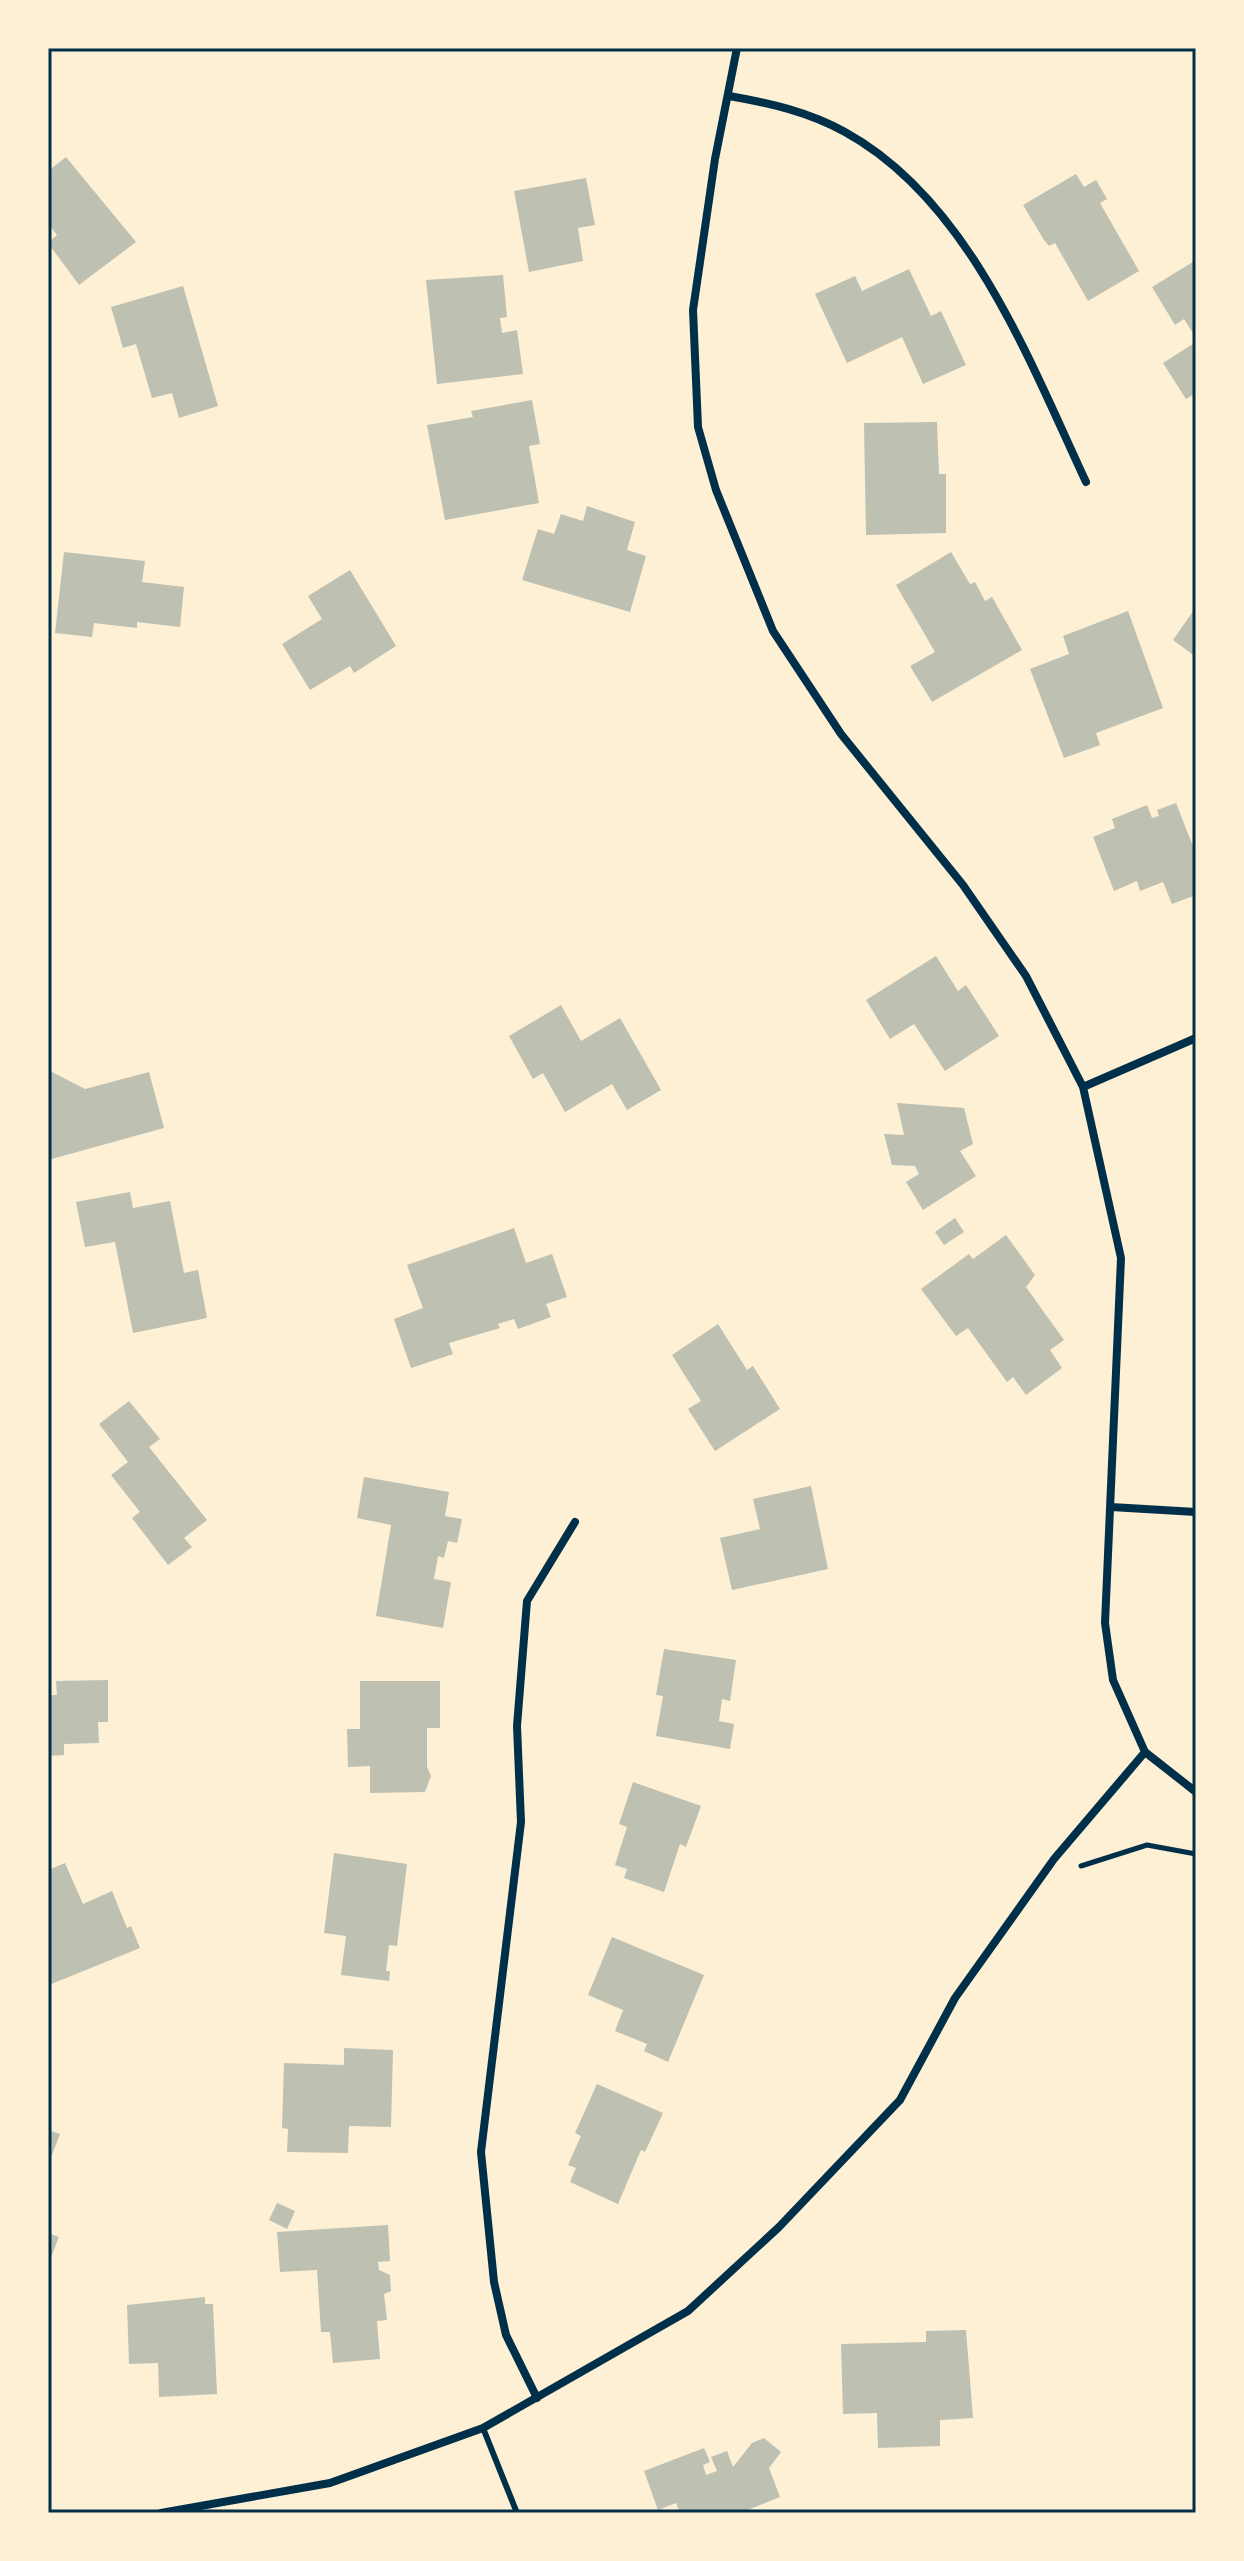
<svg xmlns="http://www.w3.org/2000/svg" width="1244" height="2561" font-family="'Roboto Condensed',sans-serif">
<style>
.building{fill:#bec0b2}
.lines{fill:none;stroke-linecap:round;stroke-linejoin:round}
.path{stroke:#003049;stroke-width:5}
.service{stroke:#003049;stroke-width:6}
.minor{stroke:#003049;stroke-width:8}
.neatline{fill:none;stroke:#003049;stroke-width:3}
</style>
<rect width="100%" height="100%" fill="#fdf0d5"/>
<!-- building -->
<path class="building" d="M66 157 136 242 79 285 48 243 57 235 48 223V171Z
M1076 174 1084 187 1096 180 1107 199 1100 203 1139 271 1088 301 1055 243 1049 246 1044 240 1023 205Z
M586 178 595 225 578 228 583 261 529 272 514 191Z
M1196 260V338L1184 319 1175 325 1152 287Z
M909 269 931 316 941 311 966 365 923 384 902 337 847 363 815 294 855 276 862 291Z
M503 275 507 317 500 318 502 333 517 330 523 374 437 384 426 280Z
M183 286 218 406 179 418 172 393 152 398 136 344 123 348 111 307Z
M1196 342V393L1186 399 1163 363Z
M532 400 540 444 529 446 539 503 445 520 427 425 473 417 471 411Z
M937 422 939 474H946V533L866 535 864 423Z
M587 506 635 522 627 550 646 556 630 612 522 580 538 529 554 534 561 514 583 521Z
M64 552 145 561 142 582 184 587 180 627 137 622V628L94 623 92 637 55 633Z
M951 552 970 584 975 582 985 601 992 597 1022 650 932 702 910 666 935 652 896 585Z
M350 570 396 646 354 673 350 666 310 690 282 644 322 619 308 596Z
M1196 607V657L1173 640Z
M1128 611 1163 708 1096 733 1100 745 1064 758 1030 669 1069 654 1063 636Z
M1176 803 1196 854V895L1172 904 1163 882 1140 891 1137 881 1114 891 1093 837 1115 828 1112 819 1147 805 1152 818 1159 816 1157 810Z
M936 956 958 991 966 985 999 1036 945 1071 914 1024 890 1039 866 1000Z
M561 1005 581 1041 620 1018 661 1090 627 1110 612 1084 565 1112 543 1073 533 1079 509 1036Z
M48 1070 85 1089 149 1072 164 1128 48 1160Z
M897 1103 964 1108 973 1144 960 1151 976 1176 923 1210 906 1182 919 1174 915 1166 892 1165 884 1134 904 1135Z
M130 1192 133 1208 170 1201 184 1273 198 1270 207 1318 133 1333 115 1242 85 1247 76 1202Z
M955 1218 964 1232 944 1245 935 1232Z
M514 1228 526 1263 552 1254 567 1297 546 1304 551 1317 518 1329 514 1319 498 1324 500 1328 449 1343 453 1354 411 1368 394 1319 423 1308 407 1265Z
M1006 1235 1035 1275 1026 1287 1064 1340 1050 1350 1062 1368 1026 1395 1013 1377 1007 1382 968 1328 956 1336 921 1289 969 1254 973 1259Z
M718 1324 747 1370 753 1366 780 1409 715 1451 688 1409 701 1401 672 1355Z
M129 1401 160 1439 149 1447 207 1520 184 1538 192 1547 168 1565 132 1518 140 1512 111 1475 128 1462 99 1424Z
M364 1477 449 1492 445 1516 462 1519 457 1543 448 1541 444 1558 438 1556 434 1579 451 1582 443 1628 376 1616 391 1525 357 1518Z
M811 1486 828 1569 732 1590 720 1538 760 1529 753 1499Z
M664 1649 736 1660 730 1701 722 1699 719 1721 734 1724 730 1749 656 1736 663 1696 656 1695Z
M108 1680V1722H98L99 1743 64 1744V1755L48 1756V1695H57L56 1681Z
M360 1681H440V1728H427V1767L431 1776 425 1792 370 1793V1766L348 1767 347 1729H360Z
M633 1782 701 1806 686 1847 680 1844 664 1892 624 1878 627 1869 615 1865 627 1827 619 1824Z
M334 1853 407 1864 397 1946 389 1945 386 1971H390L389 1981 341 1975 346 1936 324 1933Z
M65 1863 83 1904 112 1891 127 1928 131 1926 140 1948 49 1985 48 1870Z
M612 1937 704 1975 668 2062 644 2051 647 2044 615 2031 623 2010 588 1995Z
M344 2048 393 2050 391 2127 349 2126 348 2153 287 2152 288 2129 282 2128 284 2063 344 2065Z
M597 2084 663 2113 645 2152 641 2150 618 2204 570 2182 576 2168 568 2165 581 2136 575 2133Z
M48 2130 60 2134 48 2165Z
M277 2203 295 2211 287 2229 269 2220Z
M388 2225 390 2261 378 2262 379 2270 390 2275 391 2291 384 2294 387 2320 377 2321 380 2359 333 2363 330 2332H321L317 2270 280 2272 277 2232Z
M48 2233 59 2237 48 2265Z
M205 2297V2304H213L217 2394 159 2397 158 2363 129 2364 127 2305Z
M966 2330 973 2418 940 2420V2446L878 2448 877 2413 843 2414 841 2344 926 2342V2331Z
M764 2438 781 2452 769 2468 780 2497 740 2513H680L676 2503 658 2510 644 2471 704 2448 710 2462 703 2465 706 2475 717 2471 711 2457 727 2451 733 2467 752 2443Z"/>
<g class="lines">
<!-- path -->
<path class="path" d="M1081 1866 1147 1845 1196 1854"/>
<!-- service -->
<path class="service" d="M483 2428 517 2513"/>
<!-- minor -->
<path class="minor" d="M737 48 715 159 693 310 698 427 716 490 773 631 841 734 963 885 1026 976 1083 1087 1121 1258 1105 1623 1113 1680 1145 1752 1196 1792
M729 96C770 103 809 112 845 132 969 200 1029 360 1086 482
M1083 1087 1196 1038
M1111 1507 1196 1512
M537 2398 506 2335 494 2282 481 2152 521 1822 517 1726 527 1601 575 1522
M161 2513 330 2483 483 2428 688 2311 779 2227 900 2100 955 1998 1054 1859 1145 1752"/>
</g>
<!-- border -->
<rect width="1244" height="2561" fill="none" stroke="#fdf0d5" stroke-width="100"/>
<rect x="50" y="50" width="1144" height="2461" class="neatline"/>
</svg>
